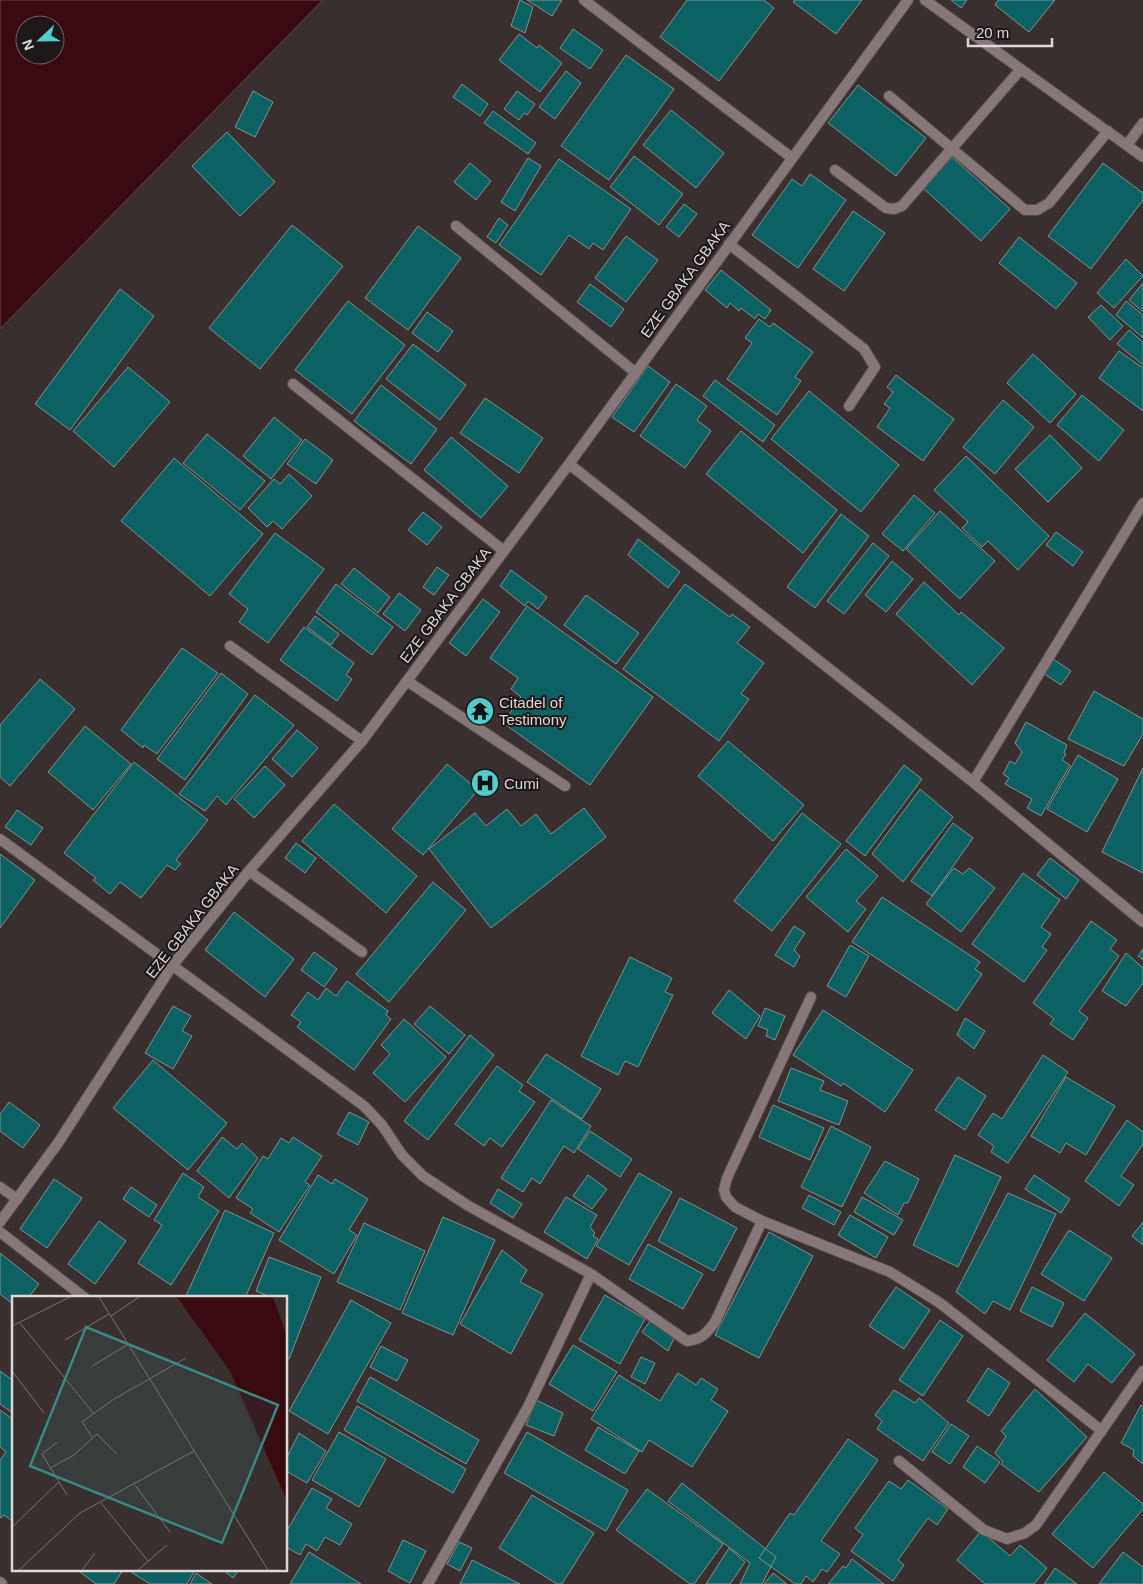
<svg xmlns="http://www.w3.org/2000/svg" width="1143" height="1584" font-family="Helvetica,sans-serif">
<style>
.water{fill:#390a10;stroke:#6a484c;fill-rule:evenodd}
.building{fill:#0c6262;stroke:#829191}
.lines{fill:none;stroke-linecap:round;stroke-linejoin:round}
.lane-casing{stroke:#564d4d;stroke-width:12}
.street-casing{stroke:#564d4d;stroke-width:12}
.lane{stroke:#867878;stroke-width:10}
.street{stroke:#867878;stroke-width:10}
.labels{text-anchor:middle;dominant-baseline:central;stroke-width:4;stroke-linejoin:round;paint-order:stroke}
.street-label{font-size:15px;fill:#ded7d7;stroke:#1e1818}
.poi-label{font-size:15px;fill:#ded7d7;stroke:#1e1818;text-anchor:start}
.inset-road{fill:none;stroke:#7c7272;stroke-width:1}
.view{fill:#388983;fill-opacity:0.15;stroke:#388983;stroke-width:2.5}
.inset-edge{fill:none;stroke:#ded7d7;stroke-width:2.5}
</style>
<rect width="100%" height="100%" fill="#3a2f2f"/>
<!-- water -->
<path class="water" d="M0 0H323L0 329ZM25 25H55V55H25Z"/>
<!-- building -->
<path class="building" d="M520 0 533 7 525 33 511 26Z
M527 0H562L552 16Z
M687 0H764L774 8 719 81 660 37Z
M795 0H862L836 34 793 2Z
M951 0H967L961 8Z
M998 0H1055L1029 32 995 5Z
M573 29 603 50 590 69 560 48Z
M519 34 537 48 539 45 562 63 540 92 499 60Z
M626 55 674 89 609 180 561 146Z
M566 71 581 83 555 119 539 107Z
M462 84 488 104 480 116 453 97Z
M858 85 926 138 896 176 828 123Z
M253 91 273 102 255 137 235 127Z
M517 91 535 104 527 115 524 113 519 120 504 109Z
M671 110 724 153 696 188 643 145Z
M493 111 536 143 528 154 484 123Z
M227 132 275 182 240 216 192 166Z
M634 156 683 194 659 225 610 187Z
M952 157 1010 209 981 241 924 189Z
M528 158 541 166 515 211 501 202Z
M559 159 631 209 603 250 593 243 589 249 569 235 541 275 499 245Z
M470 163 491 181 476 200 454 182Z
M1103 163 1143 193V200L1091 269 1048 236Z
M810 174 846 200 798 268 752 235 792 179 802 186Z
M684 204 697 214 679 237 666 227Z
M853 211 885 233 844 291 813 269Z
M499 218 508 225 496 243 487 237Z
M292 225 343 266 260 369 209 328Z
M418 226 461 258 408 330 365 298Z
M626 236 658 260 626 302 595 278Z
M1019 237 1077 283 1056 309 999 263Z
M1126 259 1143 276 1114 308 1097 293Z
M721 270 771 310 765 319 758 314 755 319 741 308 739 311 730 303 727 308 705 290Z
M1143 283V312L1129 300Z
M590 284 624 309 611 327 577 302Z
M120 289 154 316 70 430 35 404Z
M348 301 405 345 352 414 295 370Z
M1126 301 1143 315V338L1116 315Z
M1101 305 1123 326 1110 340 1088 317Z
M427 312 453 331 438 352 412 333Z
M759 319 770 327 773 323 813 352 795 377 801 381 777 415 727 379 752 343 745 338Z
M1129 330 1143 342V365L1117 344Z
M413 344 466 385 440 420 386 379Z
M1119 351 1143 368V411L1099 378Z
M1033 354 1076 394 1050 423 1007 383Z
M648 366 670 382 634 432 612 417Z
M128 367 170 402 114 467 73 431Z
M896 375 954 419 923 461 877 427 890 408 884 404 893 392 887 387Z
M715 380 775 425 763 442 703 396Z
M676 384 707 406 697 420 711 431 685 468 640 436Z
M381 385 437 429 411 464 354 421Z
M809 391 899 465 861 512 771 439Z
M1082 395 1124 430 1099 461 1057 425Z
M485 398 543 438 519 473 460 433Z
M1003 400 1034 427 995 474 963 447Z
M274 417 302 440 271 479 243 456Z
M741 431 837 510 803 553 706 474Z
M207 434 265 481 240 510 183 463Z
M1050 435 1082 468 1048 502 1015 469Z
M451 437 508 486 481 518 424 470Z
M305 439 333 460 316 484 287 464Z
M966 456 1049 536 1018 570 988 541 982 547 962 528 968 522 934 490Z
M174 458 263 534 210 596 121 521Z
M289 474 312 496 282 529 273 521 267 527 248 508 274 479 280 484Z
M914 495 935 513 903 551 882 534Z
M940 511 995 561 960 599 906 549Z
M423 512 442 527 427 545 408 530Z
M841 514 869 536 815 608 787 587Z
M1056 532 1083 552 1073 566 1046 545Z
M275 533 324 569 268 643 239 622 248 609 229 594Z
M638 539 680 572 668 588 628 555Z
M873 543 889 556 844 614 827 601Z
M892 561 913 579 886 612 865 595Z
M437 567 449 575 434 595 423 587Z
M354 568 390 597 378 613 341 584Z
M511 570 547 597 538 609 528 601 525 606 500 586Z
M924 582 959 615 961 612 1004 648 972 685 896 614Z
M336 584 393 627 372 655 316 612Z
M685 584 730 617 732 614 750 627 737 643 764 663 741 694 749 699 719 741 623 669Z
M399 593 421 610 405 631 383 614Z
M586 595 639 633 616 664 564 625Z
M483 599 500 612 466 656 449 643Z
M527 606 653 697 590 785 503 723 521 697 511 689 518 678 490 658Z
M315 616 339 634 331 645 307 627Z
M304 627 354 663 346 675 352 679 337 701 280 660Z
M182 648 218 673 157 754 144 745 143 748 121 730Z
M1053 659 1071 671 1061 685 1043 673Z
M221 673 248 694 185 780 157 759Z
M40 679 75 709 10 786 0 777V725Z
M1094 691 1143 719V734L1124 766 1068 739Z
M255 695 294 725 226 805 217 796 205 811 179 794Z
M1026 722 1067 745 1064 753 1066 754 1062 760 1070 765 1041 816 1027 808 1032 799 1005 784 1009 778 1003 774 1010 761 1015 764 1022 752 1015 743Z
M85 726 131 764 93 810 48 772Z
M297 730 318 748 292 777 272 759Z
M728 741 804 805 773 841 698 776Z
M1078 755 1118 779 1087 832 1047 809Z
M134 762 208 820 176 860 181 864 175 870 167 865 141 898 120 882 110 894 93 880 96 878 64 853Z
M447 764 478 790 423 855 392 829Z
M904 765 922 779 865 856 846 841Z
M265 766 285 785 254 818 234 799Z
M1143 768V873L1102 852Z
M920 789 953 817 903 882 872 854Z
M334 804 417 876 386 913 302 841Z
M584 808 606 837 491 928 429 849 475 813 486 826 507 809 521 826 536 814 551 834Z
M17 810 43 828 31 845 5 827Z
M802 813 841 844 772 931 734 901Z
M953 823 973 838 932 896 911 881Z
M296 843 316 858 305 873 285 858Z
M846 849 878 876 856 901 866 909 848 932 806 897Z
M0 854 35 880 0 928Z
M1050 858 1079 880 1066 899 1037 875Z
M954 868 963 874 969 868 995 888 961 932 926 904Z
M1023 873 1060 900 1041 927 1051 934 1042 947 1047 950 1024 982 972 944Z
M433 882 466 910 389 1002 356 974Z
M882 897 980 962 975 969 982 974 957 1011 852 942Z
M234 912 294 959 265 997 205 950Z
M1091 921 1117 940 1110 949 1119 956 1079 1011 1088 1018 1073 1040 1050 1024 1054 1019 1033 1003Z
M794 926 805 933 794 950 800 956 794 967 775 955Z
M850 945 869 956 846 997 827 986Z
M1143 949V960L1138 956Z
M314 952 337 969 324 987 301 970Z
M1126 953 1143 968V983L1126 1006 1102 991Z
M630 957 672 978 665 992 673 995 638 1067 625 1061 618 1075 581 1056Z
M347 981 388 1011 386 1015 391 1019 354 1070 297 1027 301 1022 291 1015 308 992 318 1000 326 988 336 996Z
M729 990 760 1016 746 1039 712 1013Z
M173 1006 191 1016 182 1031 192 1036 173 1069 145 1053Z
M430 1006 465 1035 449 1054 414 1024Z
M765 1008 785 1016 775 1040 766 1036 768 1030 758 1026Z
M823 1010 913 1070 885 1112 843 1083 841 1086 793 1055Z
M965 1018 985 1031 974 1049 957 1035Z
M404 1019 446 1057 405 1102 373 1073 390 1054 381 1045Z
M470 1035 494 1055 428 1140 404 1121Z
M546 1054 601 1089 582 1119 527 1082Z
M1043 1055 1068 1072 1008 1163 991 1152 994 1146 978 1135 993 1113 1002 1119Z
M153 1060 227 1123 188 1170 113 1108Z
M497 1066 523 1085 519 1091 535 1102 502 1147 490 1138 484 1146 455 1124Z
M791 1068 824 1081 820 1090 848 1101 839 1125 778 1101Z
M958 1077 986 1096 965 1130 935 1110Z
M1066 1077 1115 1106 1086 1155 1066 1143 1060 1153 1031 1136Z
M551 1100 591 1126 574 1153 564 1146 540 1184 532 1178 523 1192 501 1178Z
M9 1102 40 1125 23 1148 0 1131V1114Z
M773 1105 824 1128 810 1160 759 1137Z
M349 1112 369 1122 358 1145 337 1134Z
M1127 1120 1143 1132V1144L1121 1176 1134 1185 1119 1206 1085 1181Z
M831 1126 871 1147 842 1207 801 1187Z
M590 1131 632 1159 620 1177 578 1149Z
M222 1137 237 1149 242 1143 258 1158 229 1198 197 1171Z
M293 1137 322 1156 305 1182 310 1185 279 1232 250 1213 253 1209 236 1198 263 1156 268 1159 281 1138 289 1143Z
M955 1155 1001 1177 958 1267 913 1245Z
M885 1161 919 1179 908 1203H904L898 1215 864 1193Z
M183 1173 204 1187 198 1197 219 1211 171 1285 138 1263 162 1225 154 1220Z
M639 1173 672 1192 629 1265 596 1246Z
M318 1175 332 1184 335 1179 368 1199 349 1230 357 1235 334 1274 279 1240Z
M588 1175 607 1189 592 1209 573 1196Z
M1034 1175 1070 1199 1061 1213 1025 1189Z
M54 1179 82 1198 47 1248 20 1229Z
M131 1187 157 1205 149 1217 123 1199Z
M498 1189 522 1204 513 1218 490 1203Z
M1008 1193 1056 1214 1010 1310 993 1301 985 1314 956 1292Z
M809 1195 841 1212 834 1225 802 1208Z
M566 1197 597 1215 590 1227 595 1233 593 1236 598 1239 587 1259 544 1232Z
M862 1197 903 1220 894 1235 854 1212Z
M680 1198 737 1228 714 1271 658 1241Z
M225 1210 274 1233 245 1298H185Z
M850 1215 888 1237 876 1258 838 1235Z
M443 1217 495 1240 453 1335 402 1313Z
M99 1221 126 1241 95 1284 68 1264Z
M1143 1222V1245L1132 1236Z
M364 1223 425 1251 400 1310 337 1282Z
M1069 1230 1112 1258 1084 1301 1041 1274Z
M769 1232 813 1256 759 1358 715 1335Z
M648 1244 703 1274 683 1309 629 1279Z
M502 1250 527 1270 520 1282 543 1294 511 1354 460 1324Z
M0 1253 39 1284 28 1298H14V1305L0 1294Z
M269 1257 321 1277 289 1359 286 1358V1298H273L256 1291Z
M896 1287 930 1310 904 1349 869 1326Z
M1032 1287 1064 1303 1052 1327 1020 1311Z
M605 1295 645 1319 620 1364 579 1340Z
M351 1300 391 1323 328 1434 289 1411Z
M1085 1313 1135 1354 1112 1383 1088 1364 1074 1382 1047 1360Z
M651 1320 674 1338 668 1351 642 1332Z
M940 1320 963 1336 923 1396 899 1380Z
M573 1345 617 1372 593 1411 549 1384Z
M381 1346 408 1360 397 1381 370 1367Z
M641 1357 655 1363 645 1384 631 1377Z
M988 1368 1010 1383 989 1416 967 1401Z
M0 1371 14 1381V1414L0 1404Z
M678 1373 696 1385 701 1378 718 1389 711 1400 728 1411 692 1467 649 1440 642 1452 591 1419 619 1375 660 1401Z
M370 1377 479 1440 466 1464 357 1401Z
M1035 1389 1087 1437 1039 1492 1001 1464 1003 1462 995 1453 1006 1436 1001 1431Z
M894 1390 915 1403 919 1398 949 1423 923 1461 877 1429 882 1421 875 1415Z
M536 1400 563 1413 554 1436 526 1425Z
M1141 1405 1143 1406V1464L1133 1456 1134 1450 1121 1443Z
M357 1406 466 1469 453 1493 344 1430Z
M0 1410 14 1420V1522L4 1515 1 1518 0 1517V1460L6 1452 0 1447Z
M951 1424 969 1436 950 1464 932 1452Z
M598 1427 639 1451 625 1474 585 1450Z
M339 1432 386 1459 359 1507 312 1480Z
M527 1432 628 1490 606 1531 504 1473Z
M299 1433 326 1451 307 1483 286 1471V1459Z
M848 1439 878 1460 821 1541 840 1554 827 1572 822 1569 813 1582 806 1576 801 1584H795L759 1558 790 1513 794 1515Z
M977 1446 1000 1462 985 1483 963 1467Z
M1104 1472 1143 1504V1509L1093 1568 1052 1534Z
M908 1480 948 1509 937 1525 928 1518 898 1560 904 1565 893 1581 851 1551 863 1535 855 1528 889 1481 901 1489Z
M682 1483 776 1557 762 1584H740L750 1563 668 1501Z
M312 1488 332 1499 326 1508 352 1524 340 1545 325 1537 317 1551 306 1544 300 1555 286 1547V1532Z
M647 1489 723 1544 694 1584H690L616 1530Z
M532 1495 594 1533 562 1584H557L499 1548Z
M981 1531 1010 1556 1020 1545 1047 1568 1034 1584H985L957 1560Z
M403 1540 426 1551 410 1583 388 1571Z
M459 1542 472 1548 460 1571 447 1564Z
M729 1548 745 1562 730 1584H706Z
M309 1552 361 1584H290Z
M1123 1552 1143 1567V1584H1099Z
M852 1559 884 1584H828L843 1566 846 1568Z
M472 1560 520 1584H460Z
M1055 1568 1077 1584H1044Z
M81 1570H123L114 1584H96L80 1572Z
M132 1570H195L187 1584H150L131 1572Z
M223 1570H239L233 1578Z
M196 1573 212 1584H190Z
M773 1573 787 1584H764Z"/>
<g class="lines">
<defs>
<path id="lane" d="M584 0 792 158
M925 0 1143 157
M889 96 1025 210H1037L1049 203 1108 131
M1127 145 1143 123
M835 170 886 208 894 209 902 206 1021 69
M456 226 636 373
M729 244 864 349 875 367 849 406
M293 384 504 551
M230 646 362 741
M407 681 565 786
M249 871 362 952
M0 1187 17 1199"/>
<path id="street" d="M569 464 973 782 1143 922
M973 782 1143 503
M0 839 364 1106 382 1125 402 1155 423 1176 467 1205 591 1274 687 1341C702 1339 706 1334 715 1322L762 1221
M811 997 727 1178 724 1190 726 1197 735 1207 762 1221 890 1272 940 1303 1102 1431
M0 1222 58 1143 172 966 249 871 362 741 569 464 908 0
M0 1232 85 1298
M899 1461 984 1530 1007 1539 1025 1533 1036 1525 1143 1371
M0 1582 2 1584
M428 1584 528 1407 591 1274"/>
</defs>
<!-- lane casing -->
<use href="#lane" class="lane-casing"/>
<!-- street casing -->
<use href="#street" class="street-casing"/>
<!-- lane -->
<use href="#lane" class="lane"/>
<!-- street -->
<use href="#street" class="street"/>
</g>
<!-- icons -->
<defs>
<symbol id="temple-disc" viewBox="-11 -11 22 22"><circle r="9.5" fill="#52cdcd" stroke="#1e1818"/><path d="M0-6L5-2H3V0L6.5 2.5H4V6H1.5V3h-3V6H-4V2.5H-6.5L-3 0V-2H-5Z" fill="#111"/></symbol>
<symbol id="hospital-disc" viewBox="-11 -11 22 22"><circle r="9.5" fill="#52cdcd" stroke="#1e1818"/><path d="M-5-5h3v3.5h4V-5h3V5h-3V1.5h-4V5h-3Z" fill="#111"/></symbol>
</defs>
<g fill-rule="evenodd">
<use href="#temple-disc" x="464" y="695" width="32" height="32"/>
<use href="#hospital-disc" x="469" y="767" width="32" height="32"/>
</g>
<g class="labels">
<!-- street labels -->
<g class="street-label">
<text transform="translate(685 279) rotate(-54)">EZE GBAKA GBAKA</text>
<text transform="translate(445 605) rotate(-53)">EZE GBAKA GBAKA</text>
<text transform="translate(192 921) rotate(-52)">EZE GBAKA GBAKA</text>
</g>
<!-- poi labels -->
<g class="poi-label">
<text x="499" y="702">Citadel of<tspan x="499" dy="17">Testimony</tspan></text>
<text x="504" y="783">Cumi</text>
</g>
</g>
<!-- overview -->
<g transform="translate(12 1296)">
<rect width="275" height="275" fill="#3a2f2f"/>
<path d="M165 1H261L275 41V205L218 75Z" fill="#390a10"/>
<path class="inset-road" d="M87 1 256 274M99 20 127 1M8 27 82 118M0 30 58 1M53 44 97 18M80 70 117 48M0 75 32 117M80 141 70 126 102 103 174 62M45 146 30 158 55 199M38 172 62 159 85 138 105 158M123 189 158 236M89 207 136 265M0 231 47 186M7 274 68 217 182 155M70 274 83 257M126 274 155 249"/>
<path class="view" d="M74 31 266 109 210 247 18 170Z"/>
<rect width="275" height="275" class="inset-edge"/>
</g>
<!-- north arrow -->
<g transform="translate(40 40) rotate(248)"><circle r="24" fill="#1e1818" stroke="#6b6464"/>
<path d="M0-4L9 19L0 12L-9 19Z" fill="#52cdcd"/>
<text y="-8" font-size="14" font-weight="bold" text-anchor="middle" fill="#ded7d7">N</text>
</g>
<!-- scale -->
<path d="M968 38v8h84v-8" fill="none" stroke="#ded7d7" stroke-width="2.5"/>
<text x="976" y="38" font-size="15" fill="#ded7d7" stroke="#1e1818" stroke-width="4" paint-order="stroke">20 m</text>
</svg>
